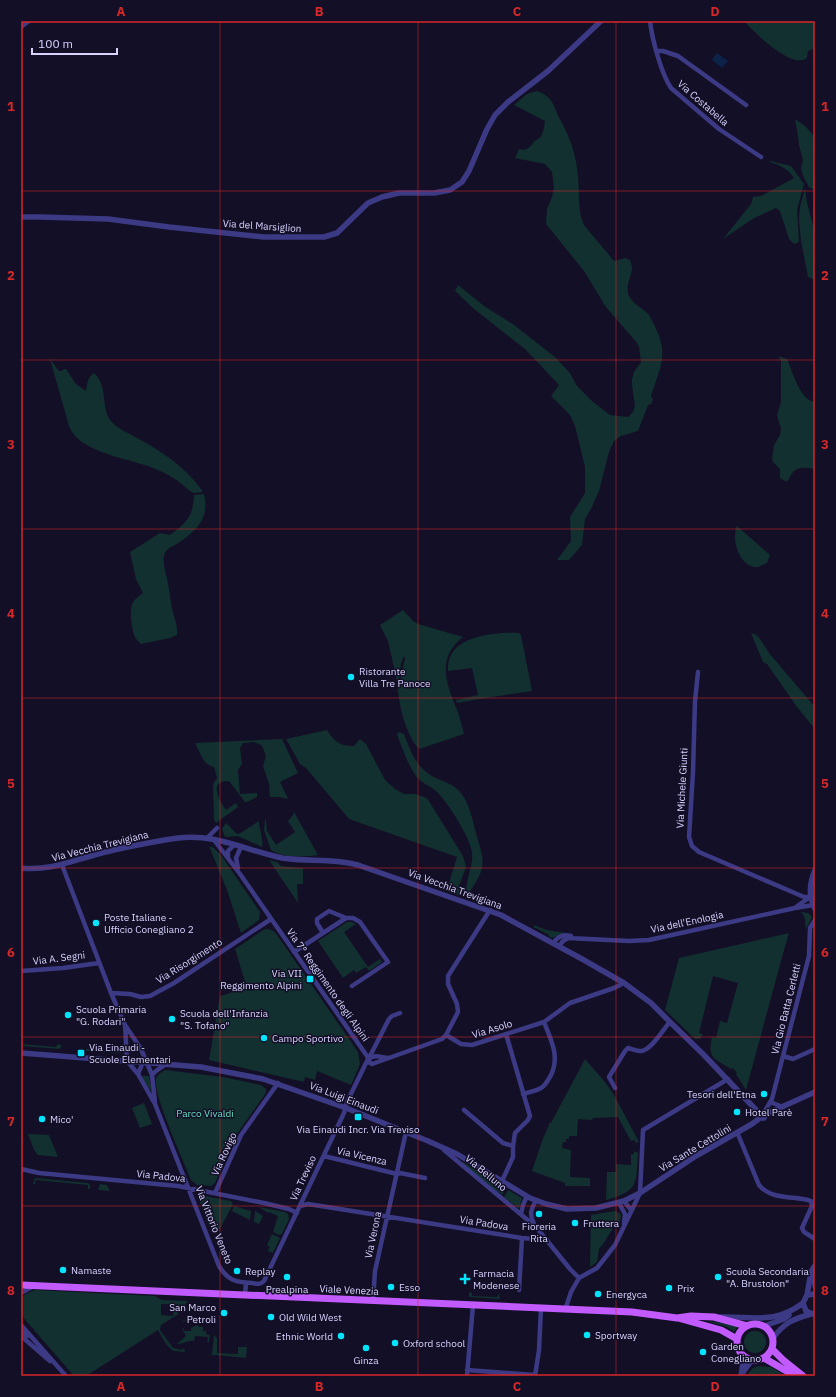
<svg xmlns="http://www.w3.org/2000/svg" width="836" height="1397" font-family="'IBM Plex Sans',sans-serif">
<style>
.green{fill:#12302f}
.water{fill:#0c2248}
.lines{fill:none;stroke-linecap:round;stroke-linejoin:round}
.minor{stroke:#3d3a85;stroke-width:4.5}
.tertiary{stroke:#3d3a85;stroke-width:5.5}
.primary{stroke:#c25bff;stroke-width:7}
.grid{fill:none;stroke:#d62828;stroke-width:1;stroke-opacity:0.55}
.poi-dot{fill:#00e5ff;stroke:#130f26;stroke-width:1.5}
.labels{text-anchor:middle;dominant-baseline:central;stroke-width:3;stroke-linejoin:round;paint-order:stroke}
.street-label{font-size:10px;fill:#d9d4ff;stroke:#130f26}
.poi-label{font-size:10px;fill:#d9d4ff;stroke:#130f26;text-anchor:start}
.park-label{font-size:10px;fill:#5fe0c0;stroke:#130f26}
.neatline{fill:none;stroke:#d62828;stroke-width:1.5}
.grid-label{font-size:13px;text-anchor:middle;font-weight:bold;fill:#d62828}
</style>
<rect width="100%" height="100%" fill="#130f26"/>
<!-- green -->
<path class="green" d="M744 21H815V48L808 51 807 58C792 70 754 32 744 21Z
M537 91C555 97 553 108 561 121 571 140 576 154 578 177 580 193 577 210 584 225L614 261 626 258 630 260C631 263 632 266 632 269 631 277 625 287 629 296 633 304 643 308 649 315 652 320 655 326 657 331 669 357 658 372 651 396L653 400 651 404 648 405 638 431 621 436 614 441 609 452 599 491 591 509 585 519 582 545 569 560H557L571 541 570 517 585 493V467L575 426 570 415 551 396 559 385 525 349 474 309 455 291 458 285 484 306 514 325 555 357 570 373 577 386 592 401 610 415 628 417 633 412 635 406 632 385V379L634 372 641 362 639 347 637 343 606 307 584 271 546 224 547 209 552 197 554 188 552 172 545 164 515 158 519 149C527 151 529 148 533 143 536 139 534 142 538 139 544 136 544 126 545 121L514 105 527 94Z
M795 119 805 126 815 137V190L809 187 804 178 801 169 803 160 799 145 798 136Z
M770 161 791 166 804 184 797 210 799 242 794 244 789 239 780 211 776 208 754 218 723 239 751 204 753 197 761 196 794 178C787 168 780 165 769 162Z
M805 188 807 203 815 233V280L808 277 801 241 799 220 800 207Z
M778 356 787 359C792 370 800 401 815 402V469C797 466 795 467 787 482L780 478V469L773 462 772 458 774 445 780 435 781 429 777 415 781 402V361Z
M50 359 59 371H62L64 369H66L76 384 86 391C87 384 87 378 94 373 109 387 100 407 111 421 117 429 129 433 137 438 163 452 187 468 203 492L194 493C188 491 184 485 179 482 173 477 165 473 158 470 132 458 79 454 69 426Z
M204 494C210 519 196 531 177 544 172 546 167 549 165 553 162 561 165 570 167 578 169 588 170 598 172 608 174 618 178 625 177 635L170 638 141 644C139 642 136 639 135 637 131 628 129 610 133 602 136 598 139 596 143 593L136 579 130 552 160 533 170 535C187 522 193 517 194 495Z
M737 526 770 555 767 563C764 564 760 566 758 567 739 568 731 539 737 526Z
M403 610 413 621 418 624 463 637C436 658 446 683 457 710 460 718 462 726 464 734L419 749C405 734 399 704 397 684L400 682 405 658 404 656 401 663 399 680 397 681 388 641 380 625Z
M519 633 521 635 532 691 479 699 457 703 456 700 478 695 472 668 448 671C448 666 448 660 451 655 461 635 499 632 519 633Z
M751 633 756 635 760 639 769 653 815 707V729L797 707 767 664 763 662Z
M327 730C333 741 342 747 354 746L360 739 366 744 385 780 395 789 404 794H415L427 798 463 856 466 867 459 886 461 896 443 890 445 884 449 883 457 857 349 819 306 768 300 764 286 739Z
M399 732 404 734C410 750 416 767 432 776 443 782 453 783 461 793 470 805 472 819 476 833 481 853 488 862 476 882 473 886 471 891 467 894 464 878 476 865 471 848 467 833 447 801 436 791 429 785 421 783 416 776 407 763 402 748 397 734Z
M282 739 298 773 280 782 288 799 279 797H270L269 784 263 766 266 756 263 748 261 745 254 742 243 743 240 748 242 764 238 770 240 794 257 793V797L247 802H245L229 781C208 780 219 801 226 810L236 803 238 807 216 823 214 820 213 784 217 778 214 767C203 765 200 752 195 743Z
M294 812 318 855C306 857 281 858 271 850L264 830 265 820H266L267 831 276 845 295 832 288 821 293 815Z
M259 821C259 828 264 842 262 847L238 836 225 837 222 829 226 823 237 834H239Z
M209 846 214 848 221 855 260 912 259 920 241 933 227 890Z
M269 860 277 862 281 866 303 868V884H297L298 903Z
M800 912 808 913 812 917 806 929C804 923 807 916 800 912Z
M347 922H352L356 924 344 932 368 967 380 959 382 962 369 971 366 967 356 973 354 970 343 978 318 941Z
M534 925 547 930 566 933 551 938 549 936V935L536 928H534Z
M265 929H269L275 932 358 1052 360 1064 351 1085 317 1071 315 1080 305 1077 304 1082 209 1060 220 996 247 988 235 949Z
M789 933 784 950 746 1090 736 1074 737 1073 733 1068 731 1069C715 1059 707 1059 712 1037L716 1038 720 1021 727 1023 738 983 713 976 699 1033 703 1034 700 1039H695L665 1010 679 958Z
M21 1044 56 1047 58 1044 61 1045V1047L60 1049 21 1046Z
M117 1047 122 1049 121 1052 119 1053 86 1051V1049L115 1051Z
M585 1059 605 1082 614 1095 639 1142 635 1143V1140L631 1141 618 1117 593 1118 592 1120 578 1119 577 1136H569V1139H566V1142H563L562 1148 571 1150 570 1177 590 1178V1186H565V1183L532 1171 542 1141 550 1122 551 1123Z
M165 1070 223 1077 261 1085 266 1089V1093L237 1134 215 1183 211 1186 197 1185 191 1180C184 1161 153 1096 156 1079 157 1075 161 1072 165 1070Z
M142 1076H149L152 1092 143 1080Z
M144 1103 152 1124 140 1128 132 1108Z
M28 1134 49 1135 58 1157 38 1155 34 1150Z
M634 1151 638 1153C636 1184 639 1191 606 1200L607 1172H616V1164L631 1165V1154H634Z
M463 1162 506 1188 502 1195 462 1163Z
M35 1178 88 1183 90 1185V1189H88V1185L36 1180 35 1184H33Z
M100 1184 107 1185 110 1191 98 1190Z
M508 1190 522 1198 519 1209 504 1197Z
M204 1196 231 1201 233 1204 219 1231 209 1226 200 1202V1198Z
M234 1206 251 1211 250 1220 232 1211Z
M259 1207 285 1212 288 1214 289 1219 282 1234 279 1235 273 1232 278 1216 269 1212 268 1213Z
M255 1211 263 1216 259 1224 254 1222Z
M615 1211 621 1214 620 1222 617 1226 613 1228 603 1244 599 1249 597 1262 590 1267 591 1215Z
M272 1234 280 1238 273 1253 268 1251 270 1247 267 1245Z
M35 1290 155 1296 162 1300 188 1301 183 1307H181V1305L161 1304V1315L173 1316 174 1311 179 1312 177 1315 161 1325 160 1330 173 1348 182 1350 184 1348 185 1352 212 1355 214 1335 217 1338V1353L238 1354V1347H247L246 1358 174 1351C166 1347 162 1337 158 1330L86 1376H74L21 1315V1298L24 1295Z
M469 1292 472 1293V1296L497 1297 499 1293 500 1299 469 1297Z
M189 1320 182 1322V1328L184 1329V1331H191V1328L197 1325 199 1327H203V1331H206V1334L210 1335 209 1342H207L208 1337 195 1336 194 1341C187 1340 184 1344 177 1344L186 1336 182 1328V1321Z
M710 1321 738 1326 734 1332 727 1327 710 1322Z
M744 1342a11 11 0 1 1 22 0a11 11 0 1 1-22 0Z
M758 1366 771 1367 786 1376H746L753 1368Z"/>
<!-- water -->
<path class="water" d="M717 53 728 61 722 68 712 60Z"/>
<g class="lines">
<!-- minor -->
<path class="minor" d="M650 21C652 39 661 73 671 88L719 129 761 157
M21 27 29 21
M656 51H663L678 56 746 105
M698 672 695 701 693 772 689 837 692 846 699 852 804 897H810
M207 838 217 828
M214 840 240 874 367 1056 370 1063 372 1064 442 1039 446 1035 458 1012 457 1004 448 984V976L490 910
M228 858V851L234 845
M62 865 111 993 125 1025 141 1049 152 1075 155 1102
M238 868 236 858 241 847
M796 907 810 897
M323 933 317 923V919L329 911 346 918H353L360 922 388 962 352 986
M553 943C558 936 564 934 571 936
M559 946 563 941 568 938 629 941 649 940 795 908 813 905
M294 952 346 918
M21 971 63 968 99 963
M111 993 130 994 141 997 150 996 174 983 271 919
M125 1025 127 1061 138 1074 155 1104 219 1266C228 1281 236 1282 252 1283 257 1284 260 1285 264 1281L344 1113 347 1102 368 1059C375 1054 380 1057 388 1058
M446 1035 461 1044 472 1045 544 1022 570 1003 614 988 624 983
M370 1056 389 1019 392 1016 400 1013
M783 1056 793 1059 815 1049
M138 1074 143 1062
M152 1075 156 1071 166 1064
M615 1088 609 1077 625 1051 628 1048C632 1049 637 1051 641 1051 651 1051 663 1029 670 1022
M523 1094C529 1092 536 1091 541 1088 546 1085 548 1080 551 1075 560 1056 551 1040 544 1022
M770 1102 783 1107
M464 1110 503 1143 513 1146
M765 1111 772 1099 783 1056 809 956 810 928 815 920
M737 1132 759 1185C768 1196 782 1197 796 1198 801 1199 806 1199 811 1201
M444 1150 536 1227 570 1269 579 1278
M324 1156 397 1174 400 1173 425 1178
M21 1169 39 1173 178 1186 264 1203 289 1209 297 1213
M502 1181 513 1157V1146L515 1133 528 1120 530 1116 506 1034
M215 1193 241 1135 278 1083
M624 1201 631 1210
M811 1201 812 1206 802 1228 804 1232 815 1239
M619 1203 625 1214 624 1224
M300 1206 308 1204 522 1238 547 1240
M521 1214 523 1205 527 1196
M534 1224C529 1214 531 1210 536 1200
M519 1290 522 1238
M21 1293 32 1287
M245 1295 246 1283
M373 1301 375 1271 406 1132
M565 1310 571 1292 579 1278 597 1268 615 1245 640 1193 643 1130 728 1079
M21 1325 66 1376
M21 1330 27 1336
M21 1336 50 1361
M467 1370 535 1375
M467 1376 473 1305
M535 1376 539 1350 541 1308"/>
<!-- tertiary -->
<path class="tertiary" d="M21 217H40L108 219 169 227 264 237H324L337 233 368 203 382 197 399 193H434L450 190 462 182 469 171 487 129 495 115 508 102 548 71 601 21
M21 868C49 871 72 861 98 854 124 847 152 842 178 838 214 833 248 851 282 858 307 862 333 858 358 865L501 915 582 959 624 983 651 1003 670 1022 704 1055 758 1112
M815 870C809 884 808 896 815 909
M21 1053 201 1067 263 1079 346 1108 428 1141 457 1154 530 1198 546 1204 567 1209 596 1208 624 1201 640 1193 696 1156 752 1124 760 1118H764L766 1114 815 1092
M814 1272 815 1286
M807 1295 811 1272 814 1267
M813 1314 806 1311 803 1303 807 1295 815 1294
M721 1317C754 1316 774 1325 803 1303
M764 1326 784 1319 789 1315
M773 1338C784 1323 793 1319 811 1314
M743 1372 752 1360
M741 1376 744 1356"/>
<!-- primary -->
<path class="primary" d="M21 1285 632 1312 677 1318 691 1316 714 1317 747 1326
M678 1318 721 1330 737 1339
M737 1342a18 18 0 1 1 36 0a18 18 0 1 1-36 0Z
M772 1349 783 1360 803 1376
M764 1358 795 1376"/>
</g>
<!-- grid -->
<path class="grid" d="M220 21V1376M418 21V1376M616 21V1376M21 191H815M21 360H815M21 529H815M21 698H815M21 868H815M21 1037H815M21 1206H815"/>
<!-- markers -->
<g class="poi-dot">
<circle cx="351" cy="677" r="4"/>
<circle cx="96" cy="923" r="4"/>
<rect x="306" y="975" width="8" height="8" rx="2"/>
<circle cx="68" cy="1015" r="4"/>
<circle cx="172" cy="1019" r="4"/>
<circle cx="264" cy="1038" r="4"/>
<rect x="77" y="1049" width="8" height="8" rx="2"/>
<circle cx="764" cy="1094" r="4"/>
<circle cx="737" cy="1112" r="4"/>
<rect x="354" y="1113" width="8" height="8" rx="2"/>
<circle cx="42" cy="1119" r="4"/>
<circle cx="539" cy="1214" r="4"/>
<circle cx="575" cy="1223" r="4"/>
<circle cx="63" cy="1270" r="4"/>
<circle cx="237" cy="1271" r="4"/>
<circle cx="287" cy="1277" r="4"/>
<circle cx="718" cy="1277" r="4"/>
<path d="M463 1273h4v4h4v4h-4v4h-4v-4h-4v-4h4z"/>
<circle cx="391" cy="1287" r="4"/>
<circle cx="669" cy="1288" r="4"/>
<circle cx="598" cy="1294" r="4"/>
<circle cx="224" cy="1313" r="4"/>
<circle cx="271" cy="1317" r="4"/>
<circle cx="587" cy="1335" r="4"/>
<circle cx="341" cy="1336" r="4"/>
<circle cx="395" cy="1343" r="4"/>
<circle cx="366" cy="1348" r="4"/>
<circle cx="703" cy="1352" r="4"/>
</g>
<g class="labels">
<!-- street labels -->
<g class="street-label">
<text transform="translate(703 103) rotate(41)">Via Costabella</text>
<text transform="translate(262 226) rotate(4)">Via del Marsiglion</text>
<text transform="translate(682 788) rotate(-87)">Via Michele Giunti</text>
<text transform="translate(100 846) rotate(-14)">Via Vecchia Trevigiana</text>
<text transform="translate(455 889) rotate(20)">Via Vecchia Trevigiana</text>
<text transform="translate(687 922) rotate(-12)">Via dell'Enologia</text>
<text transform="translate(59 958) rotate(-7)">Via A. Segni</text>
<text transform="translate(189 961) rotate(-32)">Via Risorgimento</text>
<text transform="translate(328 985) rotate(55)">Via 7° Reggimento degli Alpini</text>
<text transform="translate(786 1009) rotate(-76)">Via Gio Batta Cerletti</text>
<text transform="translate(492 1029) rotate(-17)">Via Asolo</text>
<text transform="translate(344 1098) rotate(21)">Via Luigi Einaudi</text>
<text transform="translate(695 1148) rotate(-31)">Via Sante Cettolini</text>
<text transform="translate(224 1154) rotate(-65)">Via Rovigo</text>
<text transform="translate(362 1156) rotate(13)">Via Vicenza</text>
<text transform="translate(486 1173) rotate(40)">Via Belluno</text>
<text transform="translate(161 1176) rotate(6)">Via Padova</text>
<text transform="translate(303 1178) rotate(-65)">Via Treviso</text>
<text transform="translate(484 1223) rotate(9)">Via Padova</text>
<text transform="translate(214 1225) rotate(68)">Via Vittorio Veneto</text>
<text transform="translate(373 1235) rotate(-78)">Via Verona</text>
<text transform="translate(349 1290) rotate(3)">Viale Venezia</text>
</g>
<!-- poi labels -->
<g class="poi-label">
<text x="359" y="671">Ristorante<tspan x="359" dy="12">Villa Tre Panoce</tspan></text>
<text x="104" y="917">Poste Italiane -<tspan x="104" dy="12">Ufficio Conegliano 2</tspan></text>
<text x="302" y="973" text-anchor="end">Via VII<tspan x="302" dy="12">Reggimento Alpini</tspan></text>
<text x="76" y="1009">Scuola Primaria<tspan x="76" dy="12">"G. Rodari"</tspan></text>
<text x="180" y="1013">Scuola dell'Infanzia<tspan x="180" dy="12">"S. Tofano"</tspan></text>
<text x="272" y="1038">Campo Sportivo</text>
<text x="89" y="1047">Via Einaudi -<tspan x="89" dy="12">Scuole Elementari</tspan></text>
<text x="756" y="1094" text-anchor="end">Tesori dell'Etna</text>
<text x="745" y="1112">Hotel Parè</text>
<text x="50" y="1119">Mico'</text>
<text x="358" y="1129" text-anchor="middle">Via Einaudi Incr. Via Treviso</text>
<text x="583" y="1223">Fruttera</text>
<text x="539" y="1226" text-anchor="middle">Fioreria<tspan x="539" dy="12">Rita</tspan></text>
<text x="71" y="1270">Namaste</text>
<text x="245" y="1271">Replay</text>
<text x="726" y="1271">Scuola Secondaria<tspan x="726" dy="12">"A. Brustolon"</tspan></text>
<text x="473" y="1273">Farmacia<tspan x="473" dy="12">Modenese</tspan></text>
<text x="399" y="1287">Esso</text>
<text x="677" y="1288">Prix</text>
<text x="287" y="1289" text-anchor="middle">Prealpina</text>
<text x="606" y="1294">Energyca</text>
<text x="216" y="1307" text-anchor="end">San Marco<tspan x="216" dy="12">Petroli</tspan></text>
<text x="279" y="1317">Old Wild West</text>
<text x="595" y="1335">Sportway</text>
<text x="333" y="1336" text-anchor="end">Ethnic World</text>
<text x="403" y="1343">Oxford school</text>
<text x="711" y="1346">Garden<tspan x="711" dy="12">Conegliano</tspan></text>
<text x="366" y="1360" text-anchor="middle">Ginza</text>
</g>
<!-- park labels -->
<g class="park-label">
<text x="205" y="1113">Parco Vivaldi</text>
</g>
</g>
<!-- border -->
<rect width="836" height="1397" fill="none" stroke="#130f26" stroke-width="44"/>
<!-- scale -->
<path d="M32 48v6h85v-6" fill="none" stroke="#d9d4ff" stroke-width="2"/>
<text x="38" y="48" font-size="12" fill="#d9d4ff" stroke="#130f26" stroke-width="3" paint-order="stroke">100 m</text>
<rect x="22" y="22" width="792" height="1353" class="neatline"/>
<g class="grid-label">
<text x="121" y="16">A</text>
<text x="319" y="16">B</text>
<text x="517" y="16">C</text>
<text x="715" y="16">D</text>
<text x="11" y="111">1</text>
<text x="825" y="111">1</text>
<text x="11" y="280">2</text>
<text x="825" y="280">2</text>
<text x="11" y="449">3</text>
<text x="825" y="449">3</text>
<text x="11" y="618">4</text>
<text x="825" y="618">4</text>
<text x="11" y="788">5</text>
<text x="825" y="788">5</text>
<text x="11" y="957">6</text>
<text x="825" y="957">6</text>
<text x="11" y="1126">7</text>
<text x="825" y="1126">7</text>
<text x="11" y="1295">8</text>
<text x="825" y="1295">8</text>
<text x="121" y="1391">A</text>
<text x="319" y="1391">B</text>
<text x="517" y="1391">C</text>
<text x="715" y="1391">D</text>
</g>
</svg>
